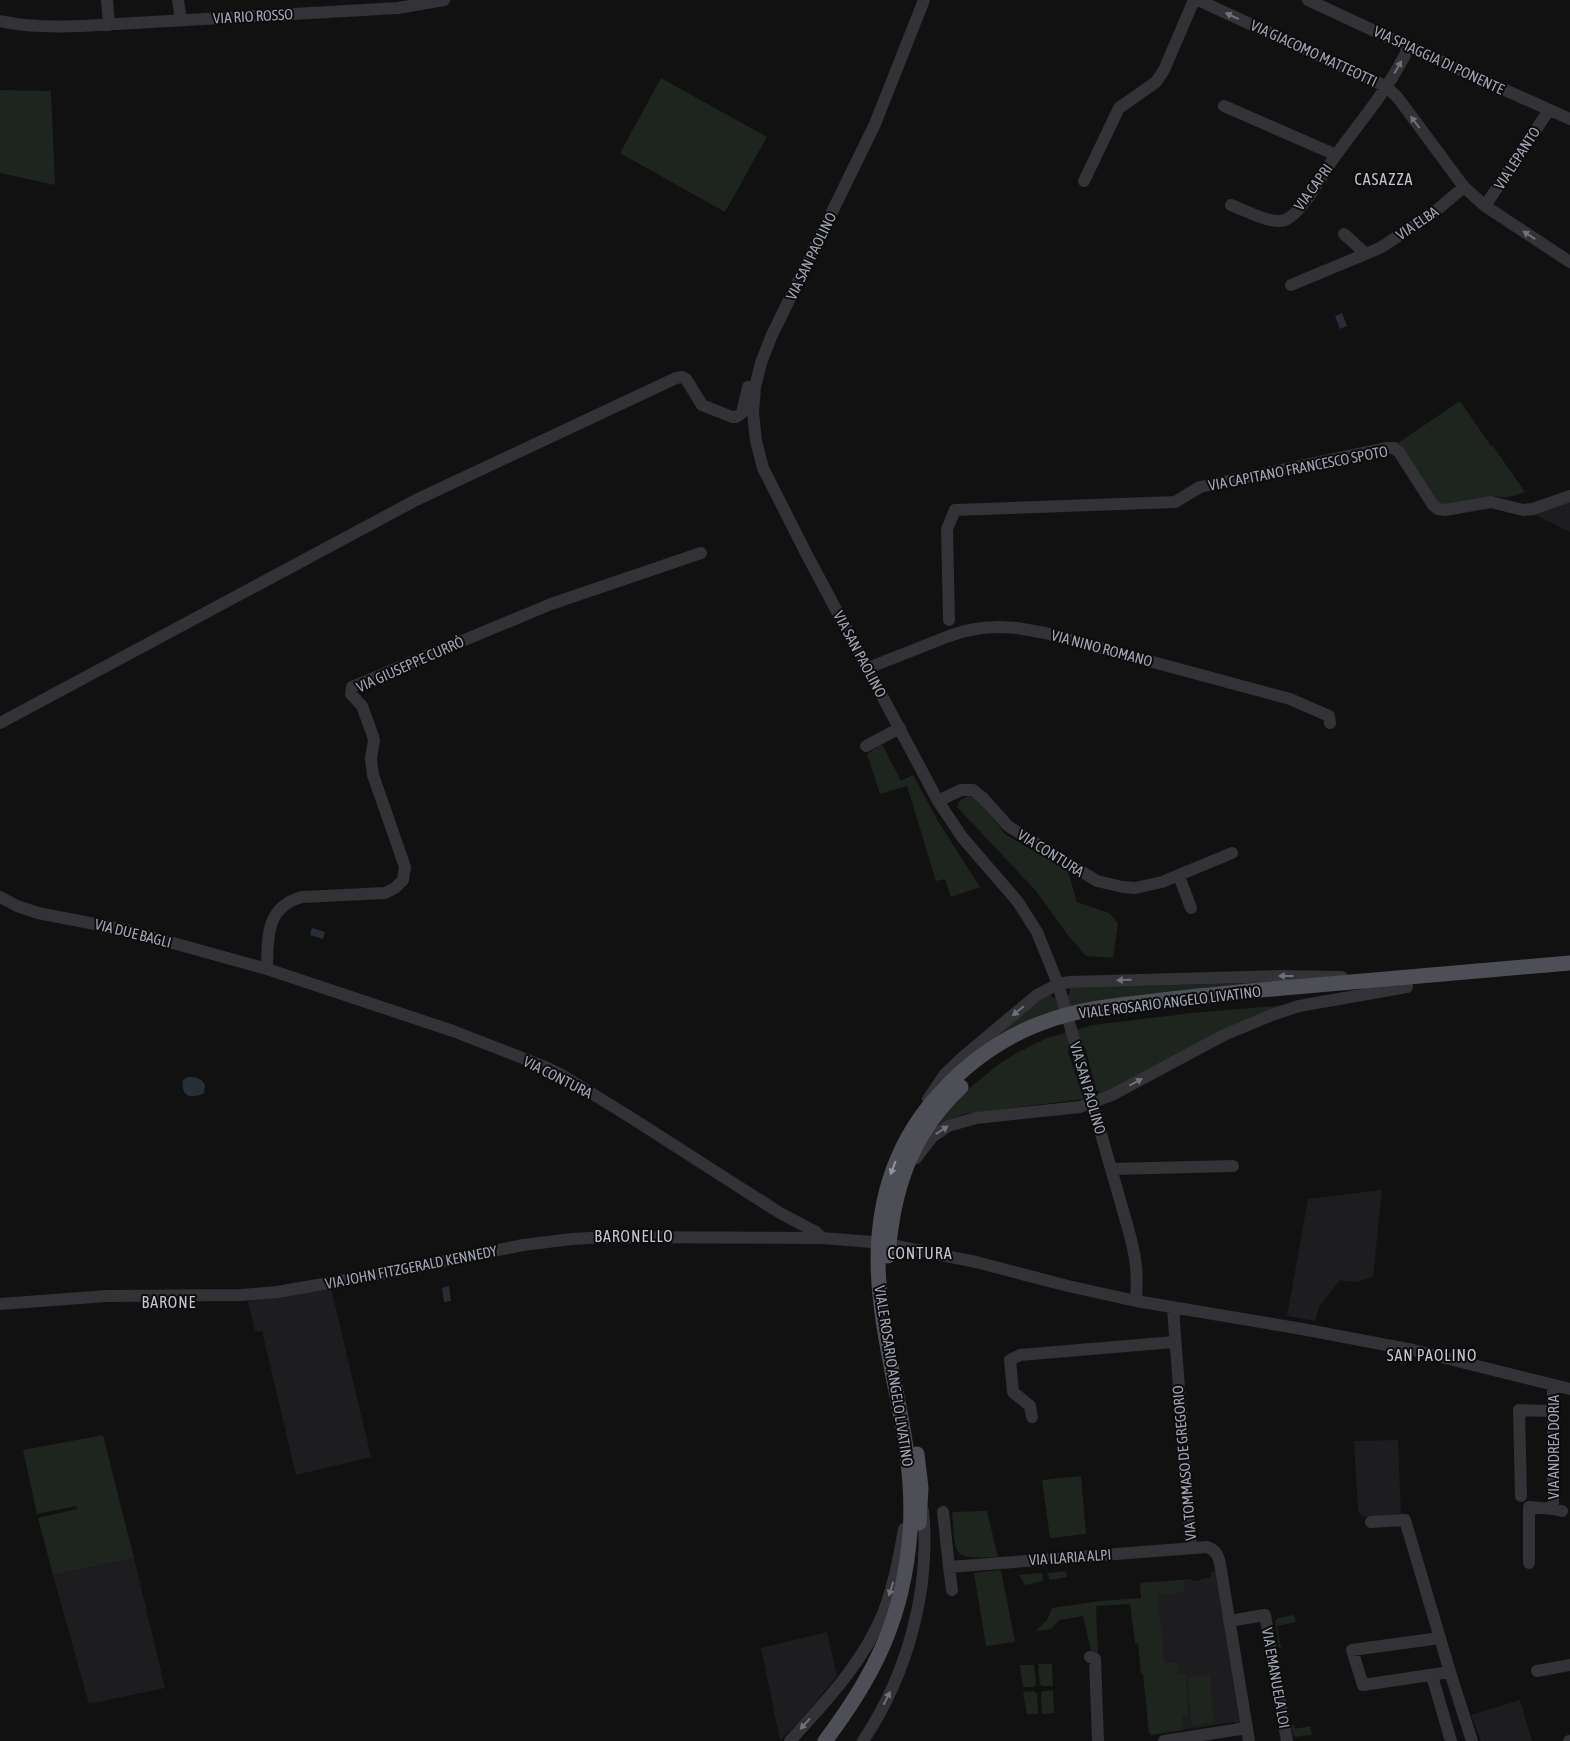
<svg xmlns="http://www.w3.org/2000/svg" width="1570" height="1741" font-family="'Asap Condensed',sans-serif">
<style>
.built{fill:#1d1d1f}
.green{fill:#1d251e}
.water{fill:#272e36}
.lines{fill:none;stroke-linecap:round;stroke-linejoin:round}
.minor{stroke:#323237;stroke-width:12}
.major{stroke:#4e4f56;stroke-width:15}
.oneway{fill:#6f717b}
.oneway2{fill:#9094a0}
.labels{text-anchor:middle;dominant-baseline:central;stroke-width:4;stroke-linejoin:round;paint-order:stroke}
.street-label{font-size:15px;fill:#a1a5b3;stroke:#0c0c0d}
.neighbourhood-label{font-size:16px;letter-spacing:1px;fill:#c3c5cf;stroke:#0c0c0d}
</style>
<rect width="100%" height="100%" fill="#111112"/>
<!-- built -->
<path class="built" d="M1570 501V532L1534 514Z
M1382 1190 1373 1277 1356 1282 1340 1280 1319 1307 1315 1321 1287 1316 1308 1199Z
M331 1288 371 1457 296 1475 262 1331 255 1332 248 1301Z
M1398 1440 1401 1515 1362 1517 1358 1510 1354 1441Z
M134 1558 165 1688 89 1704 53 1575Z
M1211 1571 1215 1572 1240 1725 1235 1726 1234 1722 1151 1735 1140 1583 1191 1579 1193 1581H1199L1201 1579 1211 1577Z
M827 1632 837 1676 802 1719 780 1740 761 1648Z
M1520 1700 1532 1741H1481L1471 1715Z"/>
<!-- green -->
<path class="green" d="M661 78 767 137 725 212 620 153Z
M0 90 51 91 55 185 0 173Z
M1460 401 1491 446H1493L1525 492C1514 496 1505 499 1494 496L1439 505 1398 443Z
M882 744 901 781 913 775 938 821 980 887 951 897 945 879 936 881 907 786 880 794 867 754Z
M969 796 979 801 1005 834 1068 871 1077 902 1109 913 1118 923 1113 958 1086 956 1067 934 1036 891 957 807 960 800Z
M1282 982 1087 1004 959 1065 1036 1000 1049 994 1053 998 1069 994 1070 988Z
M1287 1005 1104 1093H1100L1096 1090 1085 1047 1082 1045 1069 1049 1068 1052 1083 1096V1099L964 1114 938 1124 961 1095 999 1064 1015 1054 1047 1038 1093 1025 1192 1013Z
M103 1435 134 1558 53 1575 38 1518 77 1509 76 1506 37 1514 23 1450Z
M1081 1476 1086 1534 1050 1538 1042 1480Z
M987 1511 998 1557C950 1559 956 1557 952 1512Z
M1001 1570 1015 1642 986 1646 974 1573Z
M1066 1571 1067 1577 1050 1580 1047 1573Z
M1042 1573 1043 1581 1025 1585 1019 1575Z
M1184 1580V1592L1158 1595 1164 1661 1167 1663H1177L1178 1675 1186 1674 1188 1715 1182 1716 1183 1730 1151 1735 1149 1733 1143 1674H1141L1138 1643H1135L1130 1604 1096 1606 1098 1654H1092L1083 1616 1059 1620 1051 1629 1036 1631 1047 1620 1052 1608 1101 1601 1141 1598 1140 1583Z
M1294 1615 1296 1622 1277 1626 1281 1648H1279L1275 1621 1278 1618Z
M1038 1664H1052L1053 1686H1042L1040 1684Z
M1020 1665H1034L1036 1684 1034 1687H1023Z
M1210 1675 1214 1723 1191 1725 1188 1677Z
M1053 1690 1054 1713 1042 1714 1041 1693 1043 1691Z
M1034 1691 1037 1694 1038 1714H1027L1023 1692Z
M1291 1725H1294L1295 1729 1310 1726 1312 1735 1294 1737Z"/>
<!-- water -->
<path class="water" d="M1342 313 1347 326 1340 329 1335 316Z
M312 928 325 932 323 939 310 935Z
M188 1077C197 1077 201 1078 205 1085L204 1093C191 1100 180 1096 183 1080Z
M449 1286 451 1301 444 1302 442 1288Z"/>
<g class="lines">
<!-- minor -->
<path class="minor" d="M107 0 109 25
M178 0 181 20
M924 0 875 124 771 337 761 363 755 387 753 413 756 441 763 468 807 555 938 801 962 837 1018 902 1037 932 1058 984 1128 1228C1136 1257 1138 1271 1136 1301
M1198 0 1387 87 1398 98 1464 187 1485 206 1570 262
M1308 0 1409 47 1570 119
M0 21C28 27 54 27 82 26L398 8 444 0
M1224 106 1336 155
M1084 181 1119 108 1156 82 1164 70 1194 0
M1231 205C1245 210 1271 225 1285 220 1304 212 1322 174 1334 158 1351 134 1370 111 1386 87 1395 74 1402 61 1409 47
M1485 206 1549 110
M1344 234 1366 254
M1291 285 1380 248 1432 214 1464 187
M949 620 947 529 955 510 1175 502 1200 487 1386 448H1394L1399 452 1433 505 1438 509 1445 510 1491 502 1523 510 1533 509 1570 496
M868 668 949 636 965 631 982 628 1000 627 1017 628 1045 633 1290 699 1329 716 1330 723
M0 723 416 500 676 378 682 377 686 379 702 405 732 417H736L742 413 748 387H755
M866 746 900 728
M938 801 961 790H973L983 798 1008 826 1097 881 1123 887 1135 888 1162 882 1232 853
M1179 876 1191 908
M0 897 17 906 38 913 126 930 267 969 453 1031 543 1066 562 1075 630 1117 780 1213 816 1232 822 1238
M267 969C268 938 265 907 302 897L385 893 395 888 403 880 405 867 373 775 371 758 374 741 373 736 362 706 351 694 352 687 551 604 701 553
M928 1099 945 1074 964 1056 1037 995 1058 984 1070 982 1280 976 1342 977
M916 1158 932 1137 948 1126 976 1118 1080 1107 1112 1095 1224 1035 1272 1015 1299 1006 1407 987
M1111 1169 1233 1166
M896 1246 976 1262 1068 1286 1136 1301 1302 1329 1413 1350 1570 1389
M0 1304 107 1296 241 1295 277 1292 397 1271 523 1245 572 1239 608 1237 822 1238 872 1242
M1173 1308 1191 1548
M1553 1385V1509L1562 1511
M1032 1417 1030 1406 1013 1392 1010 1360 1020 1355 1174 1342
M1521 1496 1519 1410 1552 1411
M943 1512 949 1567 1207 1547C1216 1550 1218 1555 1220 1564L1249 1741
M1371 1522 1405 1520 1450 1672 1472 1741
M1529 1563V1507L1553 1509
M949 1567 952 1590
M1229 1621 1265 1615 1287 1741
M1440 1638 1352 1650 1363 1685 1450 1672
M1090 1657 1095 1659 1098 1741
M1537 1671 1570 1665
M1432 1676 1451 1741
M790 1741C826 1701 864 1662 884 1611 894 1584 899 1557 904 1529
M863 1741C907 1675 931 1590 923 1511
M1164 1741 1247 1728
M1569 1741H1570"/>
<!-- major -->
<path class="major" d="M888 1256C893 1189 911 1134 961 1087
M917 1454 921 1488 919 1523
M825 1741C875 1675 904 1616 910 1532 916 1455 890 1381 881 1305 871 1225 885 1152 941 1092 975 1055 1018 1028 1066 1015 1092 1008 1119 1005 1146 1002 1184 997 1222 994 1260 990 1364 981 1467 972 1570 963"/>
</g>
<!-- one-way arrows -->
<defs><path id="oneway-solid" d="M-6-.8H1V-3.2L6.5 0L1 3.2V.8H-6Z" transform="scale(1.25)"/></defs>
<g class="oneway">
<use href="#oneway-solid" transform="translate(1232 16) rotate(-155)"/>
<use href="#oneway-solid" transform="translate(1398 67) rotate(-60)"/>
<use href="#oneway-solid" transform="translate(1415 122) rotate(-127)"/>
<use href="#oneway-solid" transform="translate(1529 235) rotate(-147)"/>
<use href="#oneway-solid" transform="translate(1286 976) rotate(-180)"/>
<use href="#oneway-solid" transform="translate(1124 980) rotate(178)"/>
<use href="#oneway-solid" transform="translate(1018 1011) rotate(140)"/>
<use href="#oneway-solid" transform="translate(1136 1082) rotate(-28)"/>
<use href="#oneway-solid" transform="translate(942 1130) rotate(-33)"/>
<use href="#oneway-solid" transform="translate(891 1589) rotate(107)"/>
<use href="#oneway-solid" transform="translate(887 1698) rotate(-63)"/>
<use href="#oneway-solid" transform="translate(805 1724) rotate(132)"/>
</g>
<use class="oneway2" href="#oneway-solid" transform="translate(893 1168) rotate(111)"/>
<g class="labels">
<!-- street labels -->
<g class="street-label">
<text transform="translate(253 16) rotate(-3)">VIA RIO ROSSO</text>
<text transform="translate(1314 53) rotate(25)">VIA GIACOMO MATTEOTTI</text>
<text transform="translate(1439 60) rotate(25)">VIA SPIAGGIA DI PONENTE</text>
<text transform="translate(1517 158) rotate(-57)">VIA LEPANTO</text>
<text transform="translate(1313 187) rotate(-54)">VIA CAPRI</text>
<text transform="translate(1417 223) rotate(-34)">VIA ELBA</text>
<text transform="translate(811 256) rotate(-64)">VIA SAN PAOLINO</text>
<text transform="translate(1298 468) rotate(-11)">VIA CAPITANO FRANCESCO SPOTO</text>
<text transform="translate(1102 648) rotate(15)">VIA NINO ROMANO</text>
<text transform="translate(860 654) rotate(62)">VIA SAN PAOLINO</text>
<text transform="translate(410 664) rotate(-24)">VIA GIUSEPPE CURRÒ</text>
<text transform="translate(1051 853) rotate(32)">VIA CONTURA</text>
<text transform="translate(133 933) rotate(14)">VIA DUE BAGLI</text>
<text transform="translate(1170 1002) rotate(-7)">VIALE ROSARIO ANGELO LIVATINO</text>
<text transform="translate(558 1077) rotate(27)">VIA CONTURA</text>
<text transform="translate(1088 1088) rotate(74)">VIA SAN PAOLINO</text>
<text transform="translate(411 1267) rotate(-11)">VIA JOHN FITZGERALD KENNEDY</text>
<text transform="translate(894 1376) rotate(81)">VIALE ROSARIO ANGELO LIVATINO</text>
<text transform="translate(1553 1447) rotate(-90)">VIA ANDREA DORIA</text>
<text transform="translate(1184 1463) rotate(-95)">VIA TOMMASO DE GREGORIO</text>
<text transform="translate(1070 1557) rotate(-4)">VIA ILARIA ALPI</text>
<text transform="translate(1276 1678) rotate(80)">VIA EMANUELA LOI</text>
</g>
<!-- neighbourhood labels -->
<g class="neighbourhood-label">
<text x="1384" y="179">CASAZZA</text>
<text x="634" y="1236">BARONELLO</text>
<text x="920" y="1253">CONTURA</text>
<text x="169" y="1302">BARONE</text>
<text x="1432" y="1355">SAN PAOLINO</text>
</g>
</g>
</svg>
